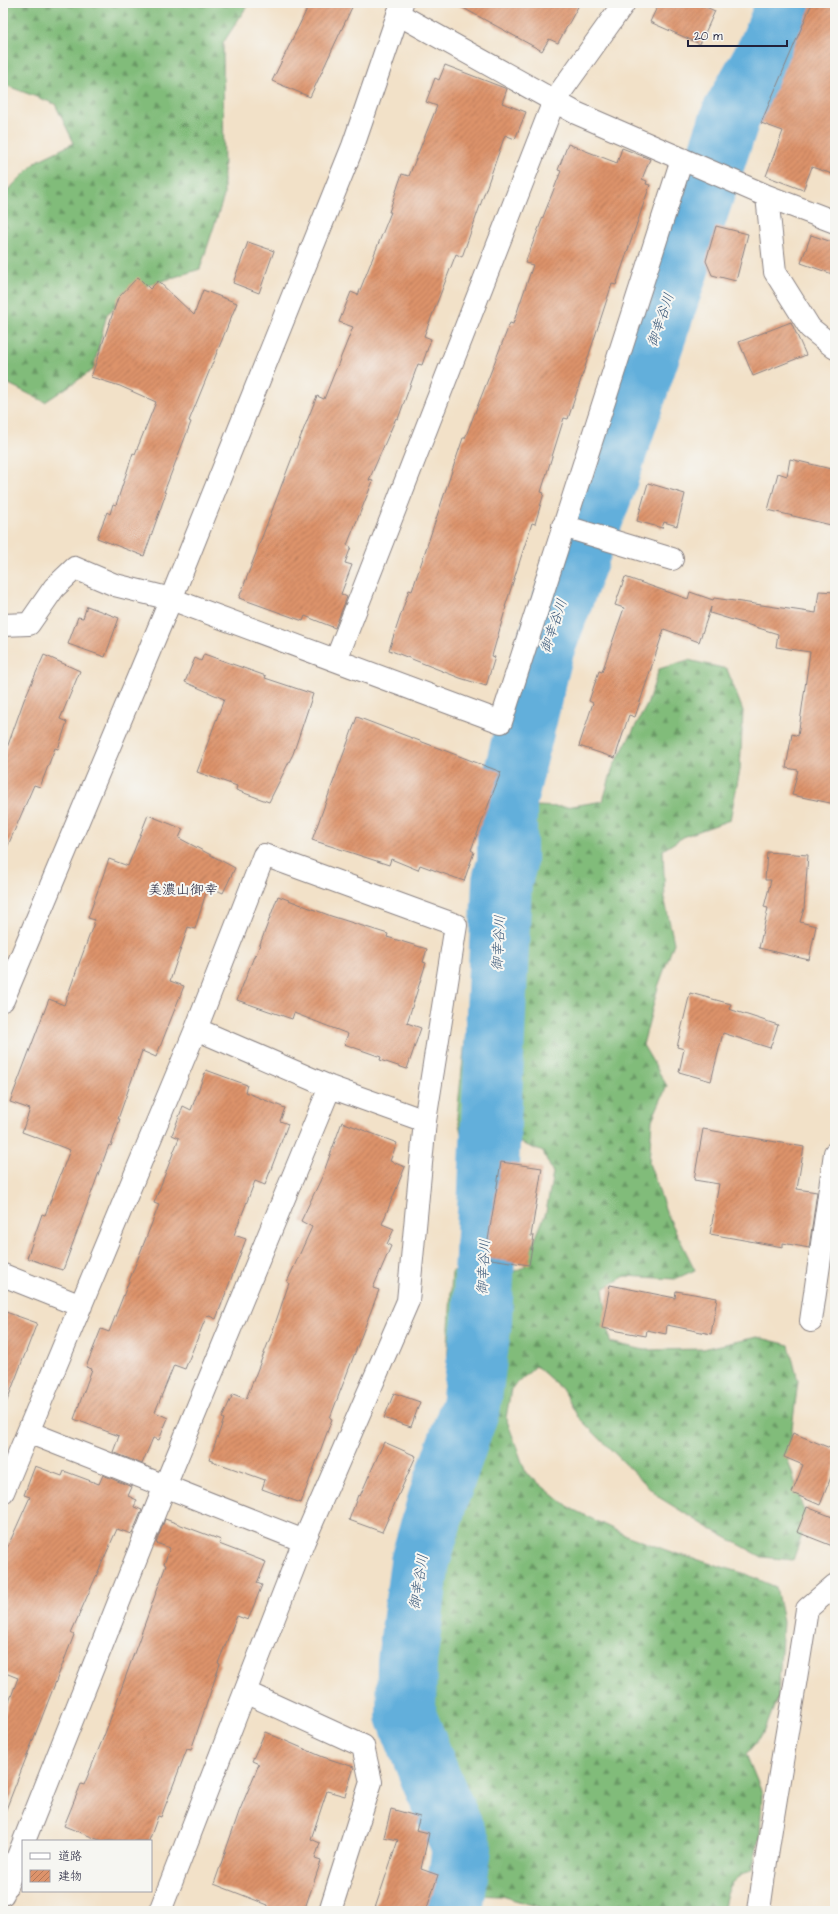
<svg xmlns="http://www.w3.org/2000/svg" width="838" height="1914" font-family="'Architects Daughter','Klee One',sans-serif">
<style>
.forest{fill:url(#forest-firs);stroke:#526f5a}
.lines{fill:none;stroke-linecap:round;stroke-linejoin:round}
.river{stroke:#62afdb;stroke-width:60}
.building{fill:url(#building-hatch)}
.minor-casing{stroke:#8a8282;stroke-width:24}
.tertiary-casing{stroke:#8a8282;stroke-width:24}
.minor{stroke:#fff;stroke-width:22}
.tertiary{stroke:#fff;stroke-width:22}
.labels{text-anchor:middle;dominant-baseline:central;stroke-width:4;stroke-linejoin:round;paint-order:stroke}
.water-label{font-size:14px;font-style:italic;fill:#3c5a7b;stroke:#f6f6f2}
.neighbourhood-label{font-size:14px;fill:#22223b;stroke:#f6f6f2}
</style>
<defs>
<pattern id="forest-firs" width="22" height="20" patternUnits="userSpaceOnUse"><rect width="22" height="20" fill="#81bc7a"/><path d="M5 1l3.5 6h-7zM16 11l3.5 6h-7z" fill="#699865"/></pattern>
<pattern id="building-hatch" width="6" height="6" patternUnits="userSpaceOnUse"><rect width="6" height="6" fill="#dd936b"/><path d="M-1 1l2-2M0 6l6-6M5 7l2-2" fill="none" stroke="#b37859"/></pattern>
</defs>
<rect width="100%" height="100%" fill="#f6f6f2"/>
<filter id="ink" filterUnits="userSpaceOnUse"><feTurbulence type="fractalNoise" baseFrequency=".025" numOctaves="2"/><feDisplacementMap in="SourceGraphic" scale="8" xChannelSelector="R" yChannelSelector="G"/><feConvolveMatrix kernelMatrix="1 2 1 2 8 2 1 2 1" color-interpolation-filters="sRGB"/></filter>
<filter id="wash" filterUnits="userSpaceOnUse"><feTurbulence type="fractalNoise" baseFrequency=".012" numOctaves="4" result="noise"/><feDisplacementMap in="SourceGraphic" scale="16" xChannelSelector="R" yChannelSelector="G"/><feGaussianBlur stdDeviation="0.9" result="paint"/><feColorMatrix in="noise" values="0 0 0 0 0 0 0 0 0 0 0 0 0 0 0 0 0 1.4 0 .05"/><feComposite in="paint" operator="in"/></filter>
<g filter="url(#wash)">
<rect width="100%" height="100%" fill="#f2e1c8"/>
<!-- forest -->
<path class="forest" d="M3 3H249L223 43 224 196 200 269 137 289 107 314 93 370 45 402 3 381V195L37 161 74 143 55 104 5 85 3 81Z
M688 660 727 669 743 711 740 770 730 820 685 836 663 850 665 901 674 943 658 987 643 1045 667 1086 652 1120 649 1163 667 1214 695 1270 675 1279 625 1276 603 1289 610 1342 644 1350 703 1349 757 1337 789 1345 798 1381 788 1460 807 1521 793 1560 762 1557 704 1525 660 1498 578 1417 562 1389 536 1366 511 1389 506 1418 526 1473 568 1507 623 1534 674 1553 743 1573 776 1587 783 1622 778 1696 764 1733 746 1754 762 1793 760 1834 752 1869C731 1881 726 1887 724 1911H553L501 1896 474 1895 466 1883 474 1845 446 1755 429 1719 426 1690 430 1642 445 1529 454 1495 441 1411 447 1367 452 1271 469 1268 501 1277 524 1267 546 1212 553 1173 543 1152 521 1143 461 1133 457 1115 471 985 488 927 533 806 566 807 603 801 613 767 647 705 659 669Z"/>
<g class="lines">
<!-- river -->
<path class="river" d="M453 1911 462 1848 431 1779 406 1715 407 1662 420 1562 437 1502 471 1405 482 1321 502 881 507 863V801L544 650 604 490 731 115 767 51 787 3"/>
</g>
<g id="blocks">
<!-- building -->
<path class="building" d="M310 3H354L310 97 272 81Z
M454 3H580L558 43 549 39 542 51Z
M659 3H697L715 11 700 44 650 22Z
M812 3H835V175L812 167 803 190 766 176 783 131 761 123Z
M445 65 507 89 502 103 526 112 515 139 505 135 462 257 456 254 424 336 431 339 422 365 418 364 398 419 396 418 369 480 373 481 347 545 351 547 345 563 352 565 341 594 347 597 335 628 305 616 303 621 239 598 290 463 317 396 324 399 353 327 339 322 351 292 358 295 391 212H389L402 174 409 176 437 106 426 102 435 78 439 80Z
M568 144 617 163 622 148 650 159 642 179 647 181 646 184 650 185 616 285 612 284 568 419 564 418 541 492 544 493 535 524 532 523 505 607H506L492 656 495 657 486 686 460 678 389 650 409 590 412 591 463 438H465L510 323 513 324 533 265 525 263 561 171 558 170Z
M716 226 748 234 736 281 712 275 706 261Z
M811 235 835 243V275L801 263Z
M248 242 274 251 259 293 233 283Z
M138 277 150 289 158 281 194 315 203 290 237 303 189 421 191 422 164 492 166 493 144 556 97 538 107 512 110 514 113 504 116 505 133 453 135 454 156 402 120 386 91 377 118 298Z
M791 322 806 355 753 376 739 342Z
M790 459 835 470V526L768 510 778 473 787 476Z
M648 483 685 494 677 526 664 522 662 528 637 521Z
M625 577 688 599 690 592 713 600 714 598 816 613 819 591 835 592V804L792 795 798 770 786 768 792 734 798 736 810 652 776 647 778 634 710 613 711 607 699 642 664 629 635 717 629 715 615 758 579 746 593 703 589 701 599 671 602 672 624 608 615 605Z
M87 606 119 618 105 657 68 644 78 617 83 618Z
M204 654 266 676 265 678 313 694 293 754 269 802 236 790 237 786 197 772 224 699 185 682 195 658 201 661Z
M44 655 80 671 60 719 67 722 58 749 55 748 40 787 34 785 3 857V759L24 700Z
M357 717 501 772 471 850 474 852 464 881 420 865 418 870 391 859 389 865 312 840Z
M148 815 183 829 179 838 235 868 223 893 208 886 195 929 188 927 170 981 184 986 156 1057 142 1051 118 1119H120L111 1146 109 1145 63 1270 59 1269 27 1258 42 1214 45 1215 70 1150 22 1132 30 1109 10 1102 49 999 64 1005 95 920 88 918 109 859 128 866Z
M767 852 808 855 804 909 800 922 816 926 809 960 759 948 768 908 764 907 771 880H765Z
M278 896 331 916 388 934 387 937 427 949 423 962 426 963 407 1023 421 1028 407 1069 380 1060 381 1057 344 1044 348 1034 294 1013 292 1019 237 1000 255 954 256 955Z
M690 993 731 1004 729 1009 778 1025 770 1048 723 1033 711 1081 679 1072 684 1049 677 1047Z
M206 1070 247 1085 245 1092 285 1108 280 1121 288 1124 265 1185 255 1181 234 1235 246 1239 216 1319 207 1315 185 1369 174 1365 155 1412 168 1418 159 1440 153 1438 142 1464 113 1452 119 1436 74 1419 92 1369 86 1367 101 1329 109 1332 159 1205 154 1203 179 1138 172 1135 183 1106 191 1110Z
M342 1122 397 1143 390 1161 405 1167 382 1224 394 1229 387 1244 391 1246 373 1288 379 1290 330 1418 332 1419 301 1503 262 1489 265 1480 209 1460 224 1419 222 1418 233 1394 246 1399 272 1333 289 1283 287 1282 312 1227 301 1221 322 1177Z
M703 1129 804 1147 797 1189 817 1192 809 1248 783 1243V1247L710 1234 719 1184 694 1180Z
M501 1162 542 1168 531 1236H534L529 1265 485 1258Z
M610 1285 675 1298 676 1291 717 1298 711 1334 667 1325 666 1334 647 1330 646 1336 602 1328Z
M3 1311 37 1323 5 1406H3Z
M394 1393 420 1402 411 1427 384 1418Z
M793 1433 835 1450V1467L820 1505 792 1493 803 1465 784 1457Z
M384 1442 416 1456 382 1532 349 1520 358 1495 360 1496Z
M35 1466 62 1476 64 1471 99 1484 103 1475 132 1487 128 1496 137 1500 134 1507 142 1510 132 1534 117 1529 71 1633 74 1635 5 1812H3V1718L18 1678 3 1672V1557L30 1497 24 1495Z
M807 1507 835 1518V1547L797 1532Z
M165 1519 221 1540 219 1544 266 1562 257 1583 262 1585 248 1620 237 1616 218 1663 220 1664 191 1750 187 1749 161 1817 158 1816 149 1841H102L64 1826 81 1784 84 1785 106 1731 166 1565 164 1564 170 1548 156 1543Z
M265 1732 323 1757 354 1767 345 1796 327 1791 311 1839 320 1843 315 1859 321 1861 304 1911H267L268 1905 214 1884 239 1812 259 1764 252 1761Z
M391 1809 420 1817 416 1830 429 1833 421 1869 438 1875 426 1911H374L398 1840 384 1837Z"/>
</g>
</g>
<g filter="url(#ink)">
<use href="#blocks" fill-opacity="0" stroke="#8a8282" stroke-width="1"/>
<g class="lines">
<defs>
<path id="minor" d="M398 14 576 113 767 196 775 272 810 328 835 348
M767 196 835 222
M563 526 672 559
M3 625 29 624 54 588 75 568 115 585 171 599 501 722 682 159
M336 660 554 101 624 3
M196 1029 330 1087 425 1121
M3 1275 81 1306
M811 1321 835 1153
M28 1432 304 1541
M3 1492 196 1029 264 855 456 925 425 1121 408 1301 304 1541 245 1692 363 1746 371 1782 330 1911
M24 1841 165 1486 330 1087
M3 1894 23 1844
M160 1911 245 1692
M759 1911C772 1810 792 1710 807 1609L835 1585"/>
<path id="tertiary" d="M3 1000 171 599 353 146 402 3"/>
</defs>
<!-- minor casing -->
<use href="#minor" class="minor-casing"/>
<!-- tertiary casing -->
<use href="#tertiary" class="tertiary-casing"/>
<!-- minor -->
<use href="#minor" class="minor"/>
<!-- tertiary -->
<use href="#tertiary" class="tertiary"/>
</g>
</g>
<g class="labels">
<!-- water labels -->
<g class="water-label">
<text transform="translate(661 320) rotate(-71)">御幸谷川</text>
<text transform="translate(554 626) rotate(-71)">御幸谷川</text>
<text transform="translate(499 943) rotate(-87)">御幸谷川</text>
<text transform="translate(484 1267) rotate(-87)">御幸谷川</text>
<text transform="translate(419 1582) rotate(-81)">御幸谷川</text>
</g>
<!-- neighbourhood labels -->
<g class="neighbourhood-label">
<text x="183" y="890">美濃山御幸</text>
</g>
</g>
<!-- margin -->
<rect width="838" height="1914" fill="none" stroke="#f6f6f2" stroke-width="16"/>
<!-- legend -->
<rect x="22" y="1840" width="130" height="52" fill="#f6f6f2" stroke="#a1a1a9"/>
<rect x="30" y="1853" width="20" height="6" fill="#ffffff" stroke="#a1a1a9"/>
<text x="58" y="1860" font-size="12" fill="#22223b">道路</text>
<rect x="30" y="1870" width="20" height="12" fill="url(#building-hatch)" stroke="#a1a1a9"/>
<text x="58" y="1880" font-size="12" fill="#22223b">建物</text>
<!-- scale -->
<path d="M688 40v6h99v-6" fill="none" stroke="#22223b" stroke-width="2"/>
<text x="694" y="40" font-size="12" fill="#22223b" stroke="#f6f6f2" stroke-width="3" paint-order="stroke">20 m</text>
</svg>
